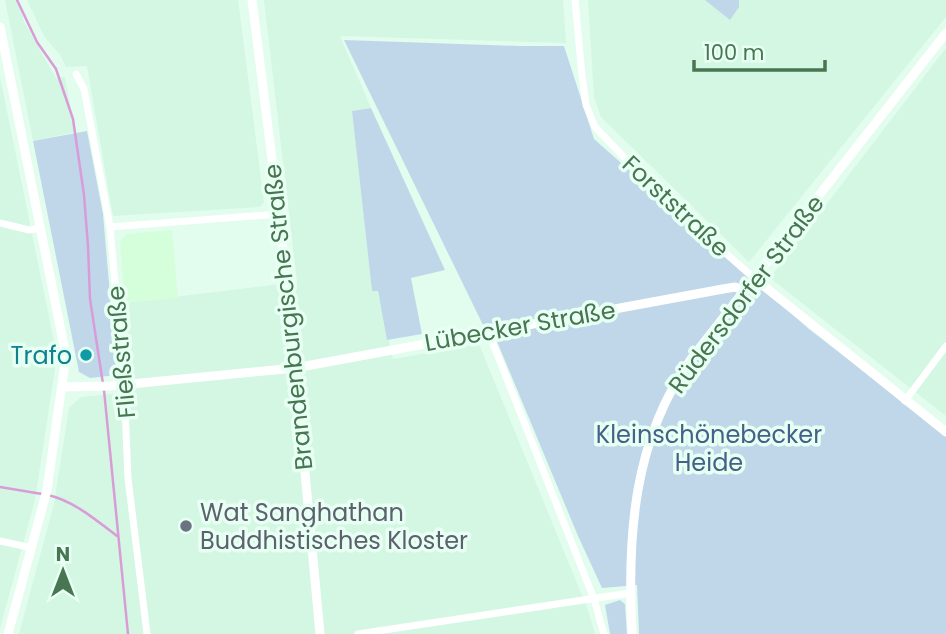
<svg xmlns="http://www.w3.org/2000/svg" width="946" height="634" font-family="Poppins,sans-serif">
<style>
.residential{fill:#d3f7e2}
.commercial{fill:#d5fedb}
.green{fill:#c0d7ea}
.lines{fill:none;stroke-linecap:round;stroke-linejoin:round}
.stream{stroke:#d99cd7;stroke-width:2.5}
.minor{stroke:#fff;stroke-width:7}
.tertiary{stroke:#fff;stroke-width:9}
.culture-dot{fill:#0f9aa8;stroke:#e8fff3;stroke-width:2.5}
.worship-dot{fill:#6b7280;stroke:#e8fff3;stroke-width:2.5}
.labels{text-anchor:middle;dominant-baseline:central;stroke-width:7;stroke-linejoin:round;paint-order:stroke}
.street-label{font-size:24px;fill:#487552;stroke:#e8fff3}
.culture-label{font-size:24px;fill:#0d838f;stroke:#e8fff3;text-anchor:end}
.park-label{font-size:24px;fill:#446187;stroke:#e8fff3}
.worship-label{font-size:24px;fill:#5b616d;stroke:#e8fff3;text-anchor:start}
</style>
<rect width="100%" height="100%" fill="#e2fdee"/>
<!-- residential -->
<path class="residential" d="M5 0H18L24 22 56 78 65 77 75 132 33 141Z
M27 0H238L264 202 260 207 113 216 87 66 66 67 60 55 44 36Z
M264 0H563L566 43 340 36 371 108 352 111 372 291 377 290 393 359 479 344 588 610 595 634H19L54 504 69 408 81 397 132 392 125 303 297 282Z
M588 0H946V17L749 262 601 117 594 97Z
M946 48V416L770 278Z
M0 77 57 356 35 500 0 628Z"/>
<!-- commercial -->
<path class="commercial" d="M172 230 178 298 125 303 120 242 127 234Z"/>
<!-- green -->
<path class="green" d="M705 0H739V7L730 20Z
M344 40 520 46H564L594 139 809 329 946 435V634H639L637 585 602 588 578 536 496 339 483 325Z
M371 108 445 270 411 278 422 334 387 340 378 291H372L352 111Z
M87 131 103 214 117 375 90 378 79 372 33 141Z
M620 600 625 604 627 634H610L605 605Z"/>
<g class="lines">
<!-- stream -->
<path class="stream" d="M17 0 37 42 56 69 73 119 84 195 88 246 90 299 103 384
M104 390 128 634
M0 487 42 494
M48 495C74 501 96 520 117 536"/>
<!-- minor -->
<path class="minor" d="M575 0 582 76 586 105 595 127 664 199 755 279
M76 74 84 89 110 227 124 384 128 478 147 634
M0 223 29 230 41 228
M110 227 279 214
M488 331 594 599 604 634
M905 401 946 346
M0 541 32 548
M358 634 630 593"/>
<!-- tertiary -->
<path class="tertiary" d="M252 0 287 279 320 634
M0 27 66 356 47 490 8 634
M755 279 946 432
M63 387 110 386 295 368 723 289 735 287 745 291
M632 634C627 537 633 440 691 359L946 33"/>
</g>
<!-- markers -->
<circle class="culture-dot" cx="86" cy="355" r="7"/>
<circle class="worship-dot" cx="186" cy="526" r="7"/>
<g class="labels">
<!-- street labels -->
<g class="street-label">
<text transform="translate(676 206) rotate(43)">Forststraße</text>
<text transform="translate(746 294) rotate(-53)">Rüdersdorfer Straße</text>
<text transform="translate(288 317) rotate(-96)">Brandenburgische Straße</text>
<text transform="translate(520 326) rotate(-10)">Lübecker Straße</text>
<text transform="translate(121 352) rotate(-95)">Fließstraße</text>
</g>
<!-- culture labels -->
<g class="culture-label">
<text x="72" y="355">Trafo</text>
</g>
<!-- park labels -->
<g class="park-label">
<text x="709" y="434">Kleinschönebecker<tspan x="709" dy="28">Heide</tspan></text>
</g>
<!-- worship labels -->
<g class="worship-label">
<text x="200" y="512">Wat Sanghathan<tspan x="200" dy="28">Buddhistisches Kloster</tspan></text>
</g>
</g>
<!-- north arrow -->
<g transform="translate(63 571)" stroke="#e8fff3" stroke-width="5" paint-order="stroke">
<path d="M0-5L12 26L0 18L-12 26Z" fill="#487552"/>
<text y="-10" font-size="19" font-weight="bold" text-anchor="middle" fill="#487552">N</text>
</g>
<!-- scale -->
<path d="M694 60v10h131v-10" fill="none" stroke="#487552" stroke-width="3.5"/>
<text x="704" y="60" font-size="21" fill="#487552" stroke="#e8fff3" stroke-width="5" paint-order="stroke">100 m</text>
</svg>
